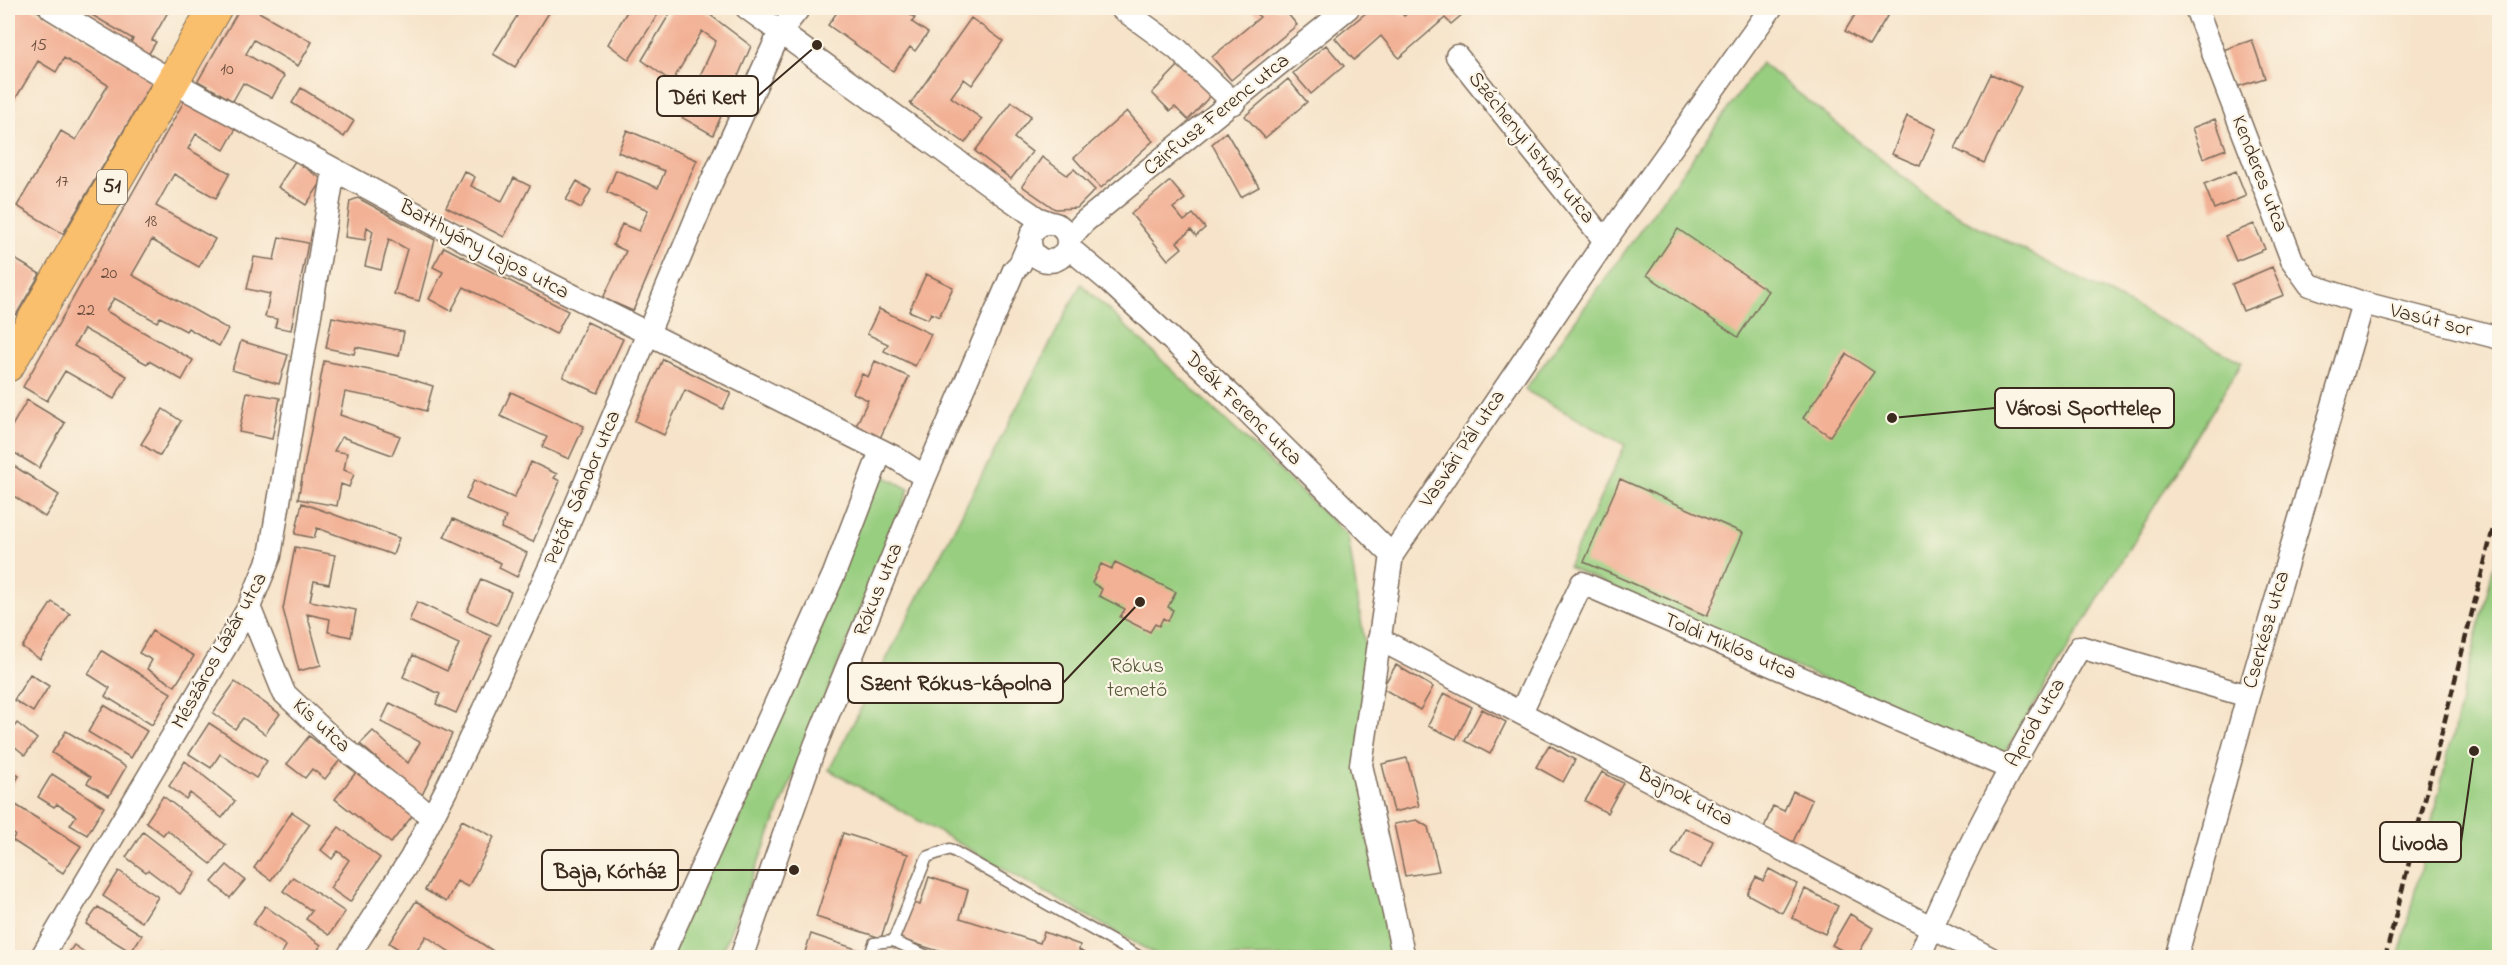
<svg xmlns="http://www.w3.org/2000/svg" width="2507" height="965" font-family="'Indie Flower',sans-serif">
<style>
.green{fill:#98ce80;stroke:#6a7c4f;stroke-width:1.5}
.building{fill:#f2b195}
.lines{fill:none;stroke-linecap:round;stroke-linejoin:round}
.service-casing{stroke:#7c6b5a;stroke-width:13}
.minor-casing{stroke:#7c6b5a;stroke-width:25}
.primary-casing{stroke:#7c6b5a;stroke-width:35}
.service{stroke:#fff;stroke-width:10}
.minor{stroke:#fff;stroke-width:22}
.primary{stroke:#f9bf6d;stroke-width:33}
.rail{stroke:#3b2a1e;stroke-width:4.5;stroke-dasharray:9 4.5;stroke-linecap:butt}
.labels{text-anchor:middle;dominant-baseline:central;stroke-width:4.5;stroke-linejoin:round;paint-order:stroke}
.number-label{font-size:18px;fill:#694c3c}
.shield{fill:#fcf5e5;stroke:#75675a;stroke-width:1.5}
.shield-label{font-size:20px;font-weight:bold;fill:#3b2a1e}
.street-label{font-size:21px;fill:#3b2a1e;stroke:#fcf5e5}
.park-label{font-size:21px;fill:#575b3b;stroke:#fcf5e5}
.leader{fill:none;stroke:#3b2a1e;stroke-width:2}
.callout-dot{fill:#3b2a1e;stroke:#fcf5e5;stroke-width:2}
.callout{fill:#fcf5e5;stroke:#3b2a1e;stroke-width:2}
.callout-label{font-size:22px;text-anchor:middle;font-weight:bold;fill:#3b2a1e}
</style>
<rect width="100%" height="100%" fill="#fcf5e5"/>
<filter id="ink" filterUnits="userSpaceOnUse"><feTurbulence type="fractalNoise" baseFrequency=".0167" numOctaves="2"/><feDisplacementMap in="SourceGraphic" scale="12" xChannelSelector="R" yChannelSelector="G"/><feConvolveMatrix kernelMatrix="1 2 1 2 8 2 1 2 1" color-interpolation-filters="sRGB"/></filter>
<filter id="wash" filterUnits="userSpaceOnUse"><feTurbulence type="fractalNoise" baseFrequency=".008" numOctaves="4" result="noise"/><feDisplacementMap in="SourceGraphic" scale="24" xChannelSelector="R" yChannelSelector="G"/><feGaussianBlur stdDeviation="1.35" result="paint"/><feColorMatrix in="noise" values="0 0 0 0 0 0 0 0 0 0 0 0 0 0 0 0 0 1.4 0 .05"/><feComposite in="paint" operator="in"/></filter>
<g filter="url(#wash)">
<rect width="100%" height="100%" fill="#f6e3c9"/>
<!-- green -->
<path class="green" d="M1761 63 1942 208 2242 362 2002 758 1568 567 1625 445 1525 390Z
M1081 284 1348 536 1371 684 1361 765 1404 957H1160L829 770Z
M876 472 909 489 720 957 666 958Z
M2499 544V957H2399Z"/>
<g id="blocks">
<!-- building -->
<path class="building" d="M14 8H32L154 79 63 234 17 206 61 131 76 140 108 85 64 58 56 72 38 61 13 103 8 100V19Z
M80 8H165L169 10 152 40 156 42 148 55 130 44 133 39Z
M240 8H252L312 42 298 66 254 40 246 54 284 76 272 98 243 83 233 101 198 81Z
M522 8H552L515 67 493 54Z
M629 8H662L629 60 608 44Z
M673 8H701L751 46 713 135 681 117 716 41 702 31 672 82 642 60Z
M840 8H900L915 18 912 22 928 33 915 51 910 47 893 71 828 25Z
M1249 8H1283L1297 25 1231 80 1212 57 1260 17Z
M1372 8H1397L1404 16 1414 8H1470L1451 24 1445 18 1399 58 1381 36 1354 60 1335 38Z
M1859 8H1892L1869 46 1845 31Z
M971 18 1003 41 972 85 964 79 951 97 982 119 965 143 910 104Z
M2252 40 2265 78 2236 87 2223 50Z
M1326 45 1344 66 1311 94 1293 73Z
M1180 64 1212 94 1188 120 1175 107 1170 111 1152 93Z
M1991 74 2021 87 1984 163 1955 149Z
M1288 79 1307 102 1265 138 1245 116Z
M301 88 354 121 344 137 292 103Z
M187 96 238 125 224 150 196 134 188 149 230 173 216 198 174 174 156 206 215 239 199 267 152 240 132 275 228 329 219 346 188 328 186 331 160 317 157 322 114 298 106 311 193 360 182 380 149 361 147 364 84 329 74 346 127 376 114 399 65 371 47 401 23 387Z
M1012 102 1031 116 1014 138 1032 152 1011 179 975 151Z
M1127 111 1153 141 1101 188 1074 158Z
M1907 116 1936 129 1920 166 1892 154Z
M2215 119 2226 149 2203 158 2192 128Z
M627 130 697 160 633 311 603 298 626 251 613 245 622 224 639 231 648 210 607 192 616 170 658 188 665 171 618 152Z
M1226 132 1259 187 1241 197 1212 144Z
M1042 157 1067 175 1074 169 1095 190 1077 208 1055 209 1022 186Z
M295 161 323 180 306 205 278 187Z
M464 171 475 177 471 186 502 201 514 178 530 186 504 237 446 207Z
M2236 171 2246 196 2214 209 2204 184Z
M577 181 591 190 581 208 566 200Z
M1170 181 1185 199 1173 208 1184 221 1193 214 1205 228 1196 236 1191 230 1177 242 1182 248 1168 260 1131 214Z
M358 198 435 240 419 301 394 294 407 249 389 239 381 270 365 266 373 231 367 227 365 240 345 237 350 201Z
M2254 224 2265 249 2236 261 2225 236Z
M1678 229 1768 291 1738 337 1647 275Z
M279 237 308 243 291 330 275 327 277 319 265 317 270 294 247 289 254 257 274 260Z
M444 247 568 311 556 334 464 287 451 311 429 299 443 272 433 267Z
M8 255 40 274 16 315 8 310Z
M2272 267 2284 295 2243 311 2232 284Z
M926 274 953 287 939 317 931 313 928 319 909 311Z
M879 309 931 334 915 366 884 351 888 344 867 334Z
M332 317 404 332 399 356 356 347 354 354 326 348Z
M587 322 623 339 598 393 563 377Z
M241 341 288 355 279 384 232 370Z
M1847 354 1874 372 1830 436 1803 418Z
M663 359 731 393 723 409 685 390 664 435 635 421Z
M324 361 400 376 433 386 426 411 393 401 345 392 340 415 400 436 392 455 342 437 334 451 347 453 344 470 354 474 349 487 341 484 337 506 298 499Z
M875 361 909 377 880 438 856 426 868 400 853 393 862 374 868 377Z
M247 392 280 398 272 439 239 432Z
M511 392 584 426 569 459 542 447 547 437 500 416Z
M27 400 65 423 39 468 8 449V433Z
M163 409 181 421 160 456 141 444Z
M8 462 59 495 45 517 8 492Z
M531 462 557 474 554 478 560 481 533 542 501 528 506 517 466 499 474 480 514 498Z
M1620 479 1743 533 1707 616 1584 562Z
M302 503 399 538 393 555 317 528 314 538 295 534Z
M453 519 527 553 517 577 499 568 501 563 444 537Z
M295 547 335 555 329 584 314 581 310 601 356 610 351 637 328 632 330 619 307 614 321 665 299 671 283 609Z
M1115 562 1176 592 1168 607 1173 610 1168 621 1163 618 1159 626 1155 624 1150 632 1120 617 1125 609 1099 596 1102 589 1092 583 1101 564 1112 569Z
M481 579 511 592 497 625 467 611Z
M52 602 70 614 40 659 22 647Z
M417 602 491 636 456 713 436 704 440 694 403 677 413 655 447 671 459 644 409 621Z
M152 631 194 656 175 686 147 669 152 660 139 653Z
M102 651 171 693 152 725 105 696 110 688 88 674Z
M1396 665 1433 687 1420 710 1382 688Z
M30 674 49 686 33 712 14 700Z
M235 682 280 714 265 734 243 718 235 729 213 713Z
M1444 693 1472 707 1456 739 1428 726Z
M390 703 452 734 421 797 360 744 373 731 408 763 420 742 381 722Z
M104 705 147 731 131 758 88 732Z
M1482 709 1506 722 1490 754 1465 741Z
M17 723 37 739 25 755 8 741V736Z
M209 723 267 761 256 778 220 754 211 768 189 754Z
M66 731 126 767 109 796 87 783 91 777 52 753Z
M309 736 340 760 325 779 312 769 305 778 287 764Z
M1549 745 1575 760 1563 782 1536 767Z
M1407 758 1419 806 1394 812 1382 764Z
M185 761 235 801 222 818 190 793 186 799 169 786Z
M8 769 19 776 8 793Z
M357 771 413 815 391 843 335 799Z
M1602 772 1623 783 1607 813 1585 801Z
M52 774 104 807 87 835 70 825 76 816 57 804 54 807 38 797Z
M1793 791 1812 800 1792 844 1763 830 1773 806 1784 811Z
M163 796 226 845 211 864 167 830 163 835 146 822Z
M8 800 81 846 63 873 12 840 15 835 8 831Z
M292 812 310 824 271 880 254 868Z
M462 820 494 837 468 887 457 881 446 902 425 890Z
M1417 820 1428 827 1439 871 1405 876 1394 824Z
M339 827 380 858 350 902 330 888 349 860 338 851 332 859 321 850Z
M1685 828 1713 841 1701 868 1672 854Z
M143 832 196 873 180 894 148 870 146 872 126 857Z
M843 833 908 854 881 938 816 917Z
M227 865 245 880 230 898 212 882Z
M1769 869 1797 884 1782 913 1747 894 1756 877 1763 881Z
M119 871 158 897 142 922 103 896Z
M293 877 345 912 329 935 306 919 312 911 283 891Z
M929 877 968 890 960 918 1040 943 1044 932 1080 945 1079 950 1093 958H961L900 939 911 902 920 905Z
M1805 889 1838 906 1825 934 1792 918Z
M416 901 504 958H459L426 936 412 958 389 943Z
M265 906 321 945 313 958 280 956 286 946 253 924Z
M98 907 142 935 131 952 86 924Z
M1850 914 1873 928 1856 958 1832 945Z
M811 934 859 950 857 958H803Z
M74 945 93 958H65Z
M163 950 174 958H158Z"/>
</g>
</g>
<g filter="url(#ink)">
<use href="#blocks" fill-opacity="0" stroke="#7c6b5a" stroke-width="1.5"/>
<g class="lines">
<defs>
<path id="service" d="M869 958 874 943 893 941
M932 958 893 941 927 857 950 849 1142 958"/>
<path id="minor" d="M51 8 173 82 490 254 894 457 925 477
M747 8 997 190 1037 218 1051 223
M1121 8 1176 48 1234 103
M2196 8 2292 260 2310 285 2363 303 2500 338
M1457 56 1605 241
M1030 242a19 19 0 1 1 38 0a19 19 0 1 1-38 0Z
M1068 240 1084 222 1348 8
M1068 247 1110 282 1234 398 1392 555
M249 607 284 693 337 743 432 817
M1379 639 1990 958
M1521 712 1582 583 2009 768
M41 958 249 607 270 556 334 170
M347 958 411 858 446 790 550 567 711 183 780 32 799 8
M661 958 834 574 881 451
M741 958 815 746 925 477 1014 270 1020 264 1030 241
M1404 958 1361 765 1392 555 1605 241 1771 8
M1919 958C1963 849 2021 748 2080 647L2248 696
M2176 958 2248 696 2363 303"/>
<path id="primary" d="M8 365 215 8"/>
</defs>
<!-- service casing -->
<use href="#service" class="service-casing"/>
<!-- minor casing -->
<use href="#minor" class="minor-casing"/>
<!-- primary casing -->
<use href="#primary" class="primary-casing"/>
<!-- service -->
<use href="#service" class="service"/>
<!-- minor -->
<use href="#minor" class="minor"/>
<!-- primary -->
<use href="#primary" class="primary"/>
<!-- rail -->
<path class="rail" d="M2385 958 2500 501"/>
</g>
</g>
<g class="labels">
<!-- number labels -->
<g class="number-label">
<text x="39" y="46">15</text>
<text x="227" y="70">10</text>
<text x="62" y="182">17</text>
<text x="151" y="222">18</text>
<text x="109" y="274">20</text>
<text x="86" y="311">22</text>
</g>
<!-- shield labels -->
<rect class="shield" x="97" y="170" width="30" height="34" rx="4.5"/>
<g class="shield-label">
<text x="112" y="187">51</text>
</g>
<!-- street labels -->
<g class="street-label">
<text transform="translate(1217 115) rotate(-39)">Czirfusz Ferenc utca</text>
<text transform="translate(1531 148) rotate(51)">Széchenyi István utca</text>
<text transform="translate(2259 174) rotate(69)">Kenderes utca</text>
<text transform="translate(484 250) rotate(28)">Batthyány Lajos utca</text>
<text transform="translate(2431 321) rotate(14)">Vasút sor</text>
<text transform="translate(1243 409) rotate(44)">Deák Ferenc utca</text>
<text transform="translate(1463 449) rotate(-56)">Vasvári Pál utca</text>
<text transform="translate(583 488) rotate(-67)">Petőfi Sándor utca</text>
<text transform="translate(879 590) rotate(-68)">Rókus utca</text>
<text transform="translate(2267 630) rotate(-74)">Cserkész utca</text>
<text transform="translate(1730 647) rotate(23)">Toldi Miklós utca</text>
<text transform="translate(220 651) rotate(-61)">Mészáros Lázár utca</text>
<text transform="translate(2036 723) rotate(-60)">Apród utca</text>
<text transform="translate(321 726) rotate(42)">Kis utca</text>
<text transform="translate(1685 797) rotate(28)">Bajnok utca</text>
</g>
<!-- park labels -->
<g class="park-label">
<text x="1137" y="667">Rókus<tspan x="1137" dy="24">temető</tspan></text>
</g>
</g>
<!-- callouts -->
<path class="leader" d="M817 45L758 96M1892 418L1995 408M1140 602L1063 683M2474 751L2461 842M794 870L678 870"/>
<g class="callout-dot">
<circle cx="817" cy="45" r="6"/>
<circle cx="1892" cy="418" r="6"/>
<circle cx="1140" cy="602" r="6"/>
<circle cx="2474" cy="751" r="6"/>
<circle cx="794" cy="870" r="6"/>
</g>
<g class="callout">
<rect x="657" y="76" width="101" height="40" rx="6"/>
<rect x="1995" y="388" width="179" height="40" rx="6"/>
<rect x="848" y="663" width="215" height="40" rx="6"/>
<rect x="2380" y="822" width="81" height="40" rx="6"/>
<rect x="542" y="850" width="136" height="40" rx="6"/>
</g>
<g class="callout-label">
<text x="708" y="104">Déri Kert</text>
<text x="2084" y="415">Városi Sporttelep</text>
<text x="956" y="690">Szent Rókus-kápolna</text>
<text x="2420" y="850">Livoda</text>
<text x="610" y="878">Baja, Kórház</text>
</g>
<!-- margin -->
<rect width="2507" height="965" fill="none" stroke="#fcf5e5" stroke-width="30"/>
</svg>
